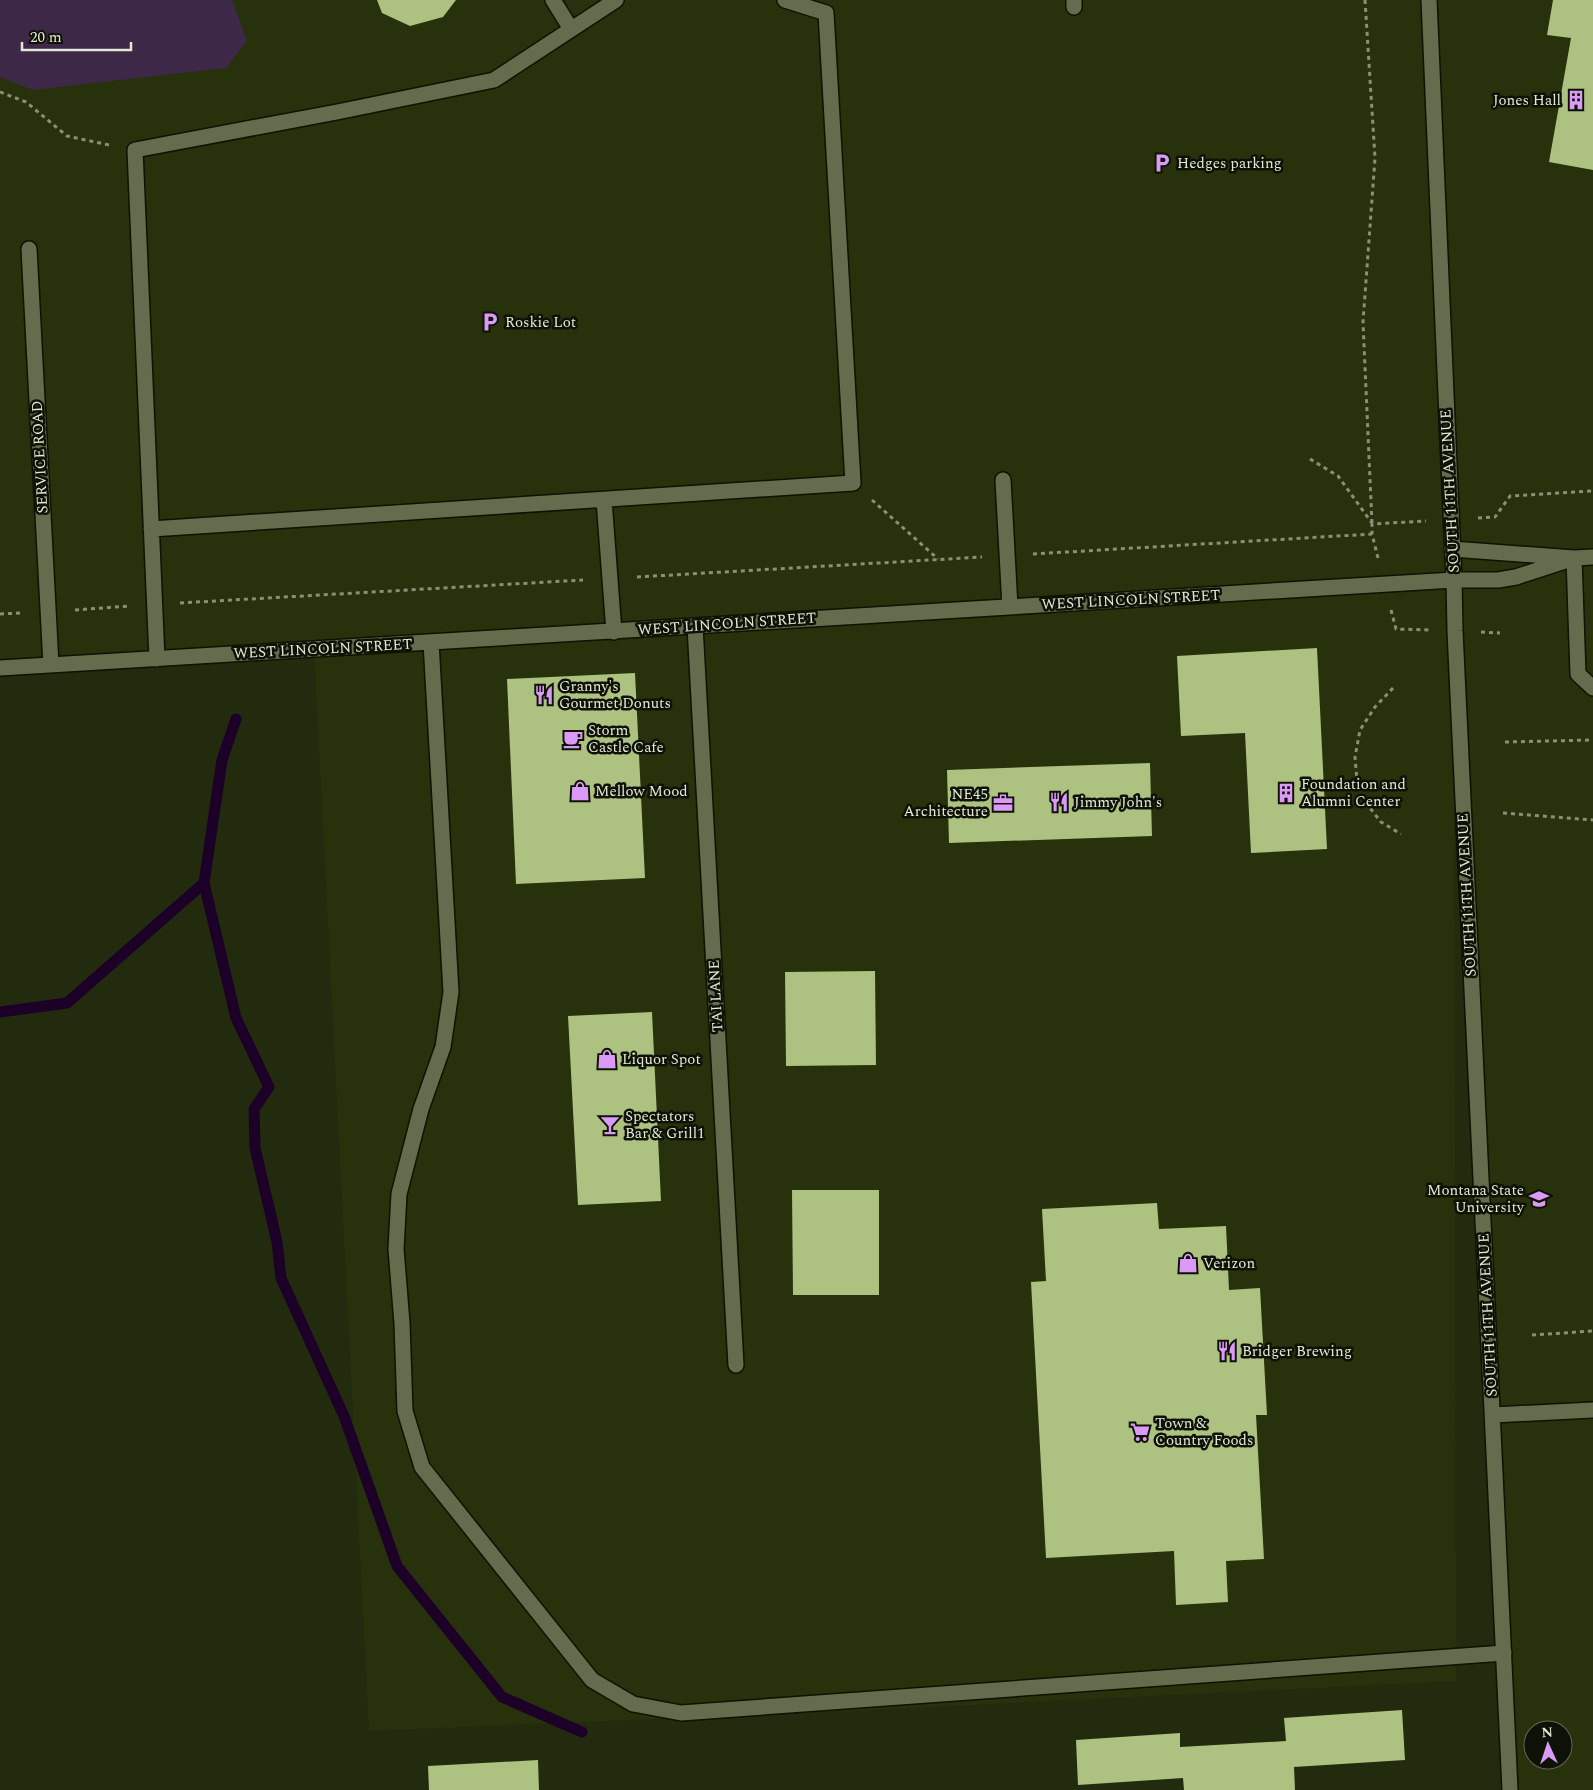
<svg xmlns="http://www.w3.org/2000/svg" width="1593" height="1790" font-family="Spectral,serif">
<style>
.built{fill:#27310b;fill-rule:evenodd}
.green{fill:#3e2847}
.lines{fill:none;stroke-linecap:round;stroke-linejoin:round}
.stream{stroke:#1c0028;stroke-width:11}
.building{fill:#adc180}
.minor-casing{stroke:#0c1300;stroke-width:18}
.path{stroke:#889078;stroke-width:3;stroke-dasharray:4 4;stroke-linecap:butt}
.minor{stroke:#636d4d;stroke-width:15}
.labels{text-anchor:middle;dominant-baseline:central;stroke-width:5;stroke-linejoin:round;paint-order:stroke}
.poi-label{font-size:15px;fill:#e3e9d7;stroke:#0e1106;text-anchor:start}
.street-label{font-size:15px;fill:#e3e9d7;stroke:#0e1106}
</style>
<rect width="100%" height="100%" fill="#222b0d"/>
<!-- built -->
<path class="built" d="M0 0H1593V1790H1516L1454 596 1456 1681 890 1709 369 1731 314 649 0 668ZM1533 1730H1563V1760H1533Z"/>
<!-- green -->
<path class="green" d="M0 0H232L247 41 226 68 33 90 0 77Z"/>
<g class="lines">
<!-- stream -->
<path class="stream" d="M204 883 236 1018 269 1087 254 1109 255 1148 277 1242 281 1278 344 1416 397 1566 502 1697 582 1732
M0 1012 67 1003 204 883 222 760 236 719"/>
</g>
<!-- building -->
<path class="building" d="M377 0H456L443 17 410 26 382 13Z
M1553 0H1593V170L1549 162 1571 38 1547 35Z
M1317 648 1327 849 1251 853 1245 733 1181 736 1177 656Z
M635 673 645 878 516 884 507 679Z
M1150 763 1152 836 949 843 947 770Z
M875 971 876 1065 786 1066 785 972Z
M652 1012 661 1201 578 1205 568 1016Z
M792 1190H879V1295H793Z
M1157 1203 1159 1229 1226 1226 1229 1290 1260 1288 1267 1415H1256L1264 1559 1226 1561 1228 1602 1176 1605 1174 1551 1046 1558 1031 1282 1046 1281 1042 1209Z
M1402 1710 1405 1760 1294 1767 1295 1790H1184L1183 1778 1078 1785 1076 1740 1180 1733V1747L1286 1741 1284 1718Z
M538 1760 539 1790H429L428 1766Z"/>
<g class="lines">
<defs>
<path id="minor" d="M553 0 571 29
M1074 0V7
M1429 0 1454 580 1455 631 1510 1790
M29 249 51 665
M1003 480 1010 607
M604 500 614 632
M151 529 853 483 826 13 785 0
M1452 549 1574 558 1593 557
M1574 558 1578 674 1593 688
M695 626 736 1365
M431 642 451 992 443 1047 421 1109 399 1194 396 1249 402 1323 405 1411 422 1467 592 1680 633 1704 681 1713 1504 1653
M157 659 135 150 337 112 494 80 616 0
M0 668 1454 580H1498L1516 577 1574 558
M1493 1415 1593 1410"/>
</defs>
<!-- minor casing -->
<use href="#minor" class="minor-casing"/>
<!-- path -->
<path class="path" d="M1365 0 1375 158 1363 322 1372 524
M0 92 26 102 67 136 109 145
M1310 459 1338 476 1372 523
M872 500 938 559
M1478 518 1495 517 1510 496 1593 491
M1033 554 1372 534
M1378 558 1372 534V524L1426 521
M637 577 982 557
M180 603 583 580
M75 610 129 606
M1391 610 1396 629 1430 630
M0 614 21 613
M1481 632 1500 633
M1393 688 1375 707 1360 730 1355 757 1357 781 1366 803 1381 822 1401 834
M1505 742 1593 740
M1503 813 1593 820
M1532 1335 1593 1331"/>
<!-- minor -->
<use href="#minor" class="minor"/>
</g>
<!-- icons -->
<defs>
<symbol id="building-bare" viewBox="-9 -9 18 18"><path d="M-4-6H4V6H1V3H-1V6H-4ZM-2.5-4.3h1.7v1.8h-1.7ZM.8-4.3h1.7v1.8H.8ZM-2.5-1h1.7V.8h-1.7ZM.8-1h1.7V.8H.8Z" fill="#da9af6" stroke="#0e1106" stroke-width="2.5" paint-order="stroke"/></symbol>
<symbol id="parking-bare" viewBox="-9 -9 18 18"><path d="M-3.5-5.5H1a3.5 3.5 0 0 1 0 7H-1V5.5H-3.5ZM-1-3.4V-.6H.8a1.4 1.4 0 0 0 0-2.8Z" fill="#da9af6" stroke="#0e1106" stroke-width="2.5" paint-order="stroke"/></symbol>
<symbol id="restaurant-bare" viewBox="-9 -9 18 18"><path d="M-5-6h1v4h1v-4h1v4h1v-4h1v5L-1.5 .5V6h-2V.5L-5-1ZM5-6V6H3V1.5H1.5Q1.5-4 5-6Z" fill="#da9af6" stroke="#0e1106" stroke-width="2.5" paint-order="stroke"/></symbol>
<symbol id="cafe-bare" viewBox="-9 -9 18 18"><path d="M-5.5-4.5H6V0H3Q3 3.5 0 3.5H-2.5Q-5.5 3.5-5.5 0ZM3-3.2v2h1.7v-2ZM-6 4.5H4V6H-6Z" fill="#da9af6" stroke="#0e1106" stroke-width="2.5" paint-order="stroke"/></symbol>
<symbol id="shop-bare" viewBox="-9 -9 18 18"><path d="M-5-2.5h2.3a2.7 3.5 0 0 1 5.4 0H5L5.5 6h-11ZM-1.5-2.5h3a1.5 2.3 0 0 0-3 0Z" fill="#da9af6" stroke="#0e1106" stroke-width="2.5" paint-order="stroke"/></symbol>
<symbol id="office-bare" viewBox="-9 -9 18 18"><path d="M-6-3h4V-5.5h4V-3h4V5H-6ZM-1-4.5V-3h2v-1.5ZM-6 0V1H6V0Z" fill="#da9af6" stroke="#0e1106" stroke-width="2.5" paint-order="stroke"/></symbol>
<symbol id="bar-bare" viewBox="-9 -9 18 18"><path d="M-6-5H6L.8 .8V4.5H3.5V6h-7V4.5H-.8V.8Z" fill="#da9af6" stroke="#0e1106" stroke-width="2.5" paint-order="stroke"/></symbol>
<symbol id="university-bare" viewBox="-9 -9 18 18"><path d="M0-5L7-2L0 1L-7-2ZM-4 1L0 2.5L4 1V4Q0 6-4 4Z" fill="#da9af6" stroke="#0e1106" stroke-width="2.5" paint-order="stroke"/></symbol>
<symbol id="supermarket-bare" viewBox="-9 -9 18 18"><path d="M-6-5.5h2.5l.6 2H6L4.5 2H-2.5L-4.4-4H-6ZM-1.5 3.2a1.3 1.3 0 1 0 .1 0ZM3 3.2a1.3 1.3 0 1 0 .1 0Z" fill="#da9af6" stroke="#0e1106" stroke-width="2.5" paint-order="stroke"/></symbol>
</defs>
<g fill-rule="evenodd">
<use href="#building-bare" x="1562" y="86" width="28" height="28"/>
<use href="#parking-bare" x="1148" y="149" width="28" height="28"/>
<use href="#parking-bare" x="476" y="308" width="28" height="28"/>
<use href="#restaurant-bare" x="530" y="681" width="28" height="28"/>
<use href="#cafe-bare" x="559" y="725" width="28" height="28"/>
<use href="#shop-bare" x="566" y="777" width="28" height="28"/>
<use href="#building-bare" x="1272" y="779" width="28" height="28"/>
<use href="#restaurant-bare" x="1045" y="788" width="28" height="28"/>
<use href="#office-bare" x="989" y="789" width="28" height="28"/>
<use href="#shop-bare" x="593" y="1045" width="28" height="28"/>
<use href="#bar-bare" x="596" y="1111" width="28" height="28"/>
<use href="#university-bare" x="1525" y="1185" width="28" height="28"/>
<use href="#shop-bare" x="1174" y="1249" width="28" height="28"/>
<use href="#restaurant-bare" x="1213" y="1337" width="28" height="28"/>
<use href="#supermarket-bare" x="1126" y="1418" width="28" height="28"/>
</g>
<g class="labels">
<!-- poi labels -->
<g class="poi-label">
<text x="1561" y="100" text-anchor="end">Jones Hall</text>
<text x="1177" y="163">Hedges parking</text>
<text x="505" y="322">Roskie Lot</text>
<text x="559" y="686">Granny's<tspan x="559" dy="17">Gourmet Donuts</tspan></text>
<text x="588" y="730">Storm<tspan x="588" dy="17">Castle Cafe</tspan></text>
<text x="1301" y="784">Foundation and<tspan x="1301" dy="17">Alumni Center</tspan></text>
<text x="595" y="791">Mellow Mood</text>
<text x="988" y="794" text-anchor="end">NE45<tspan x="988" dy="17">Architecture</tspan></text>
<text x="1074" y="802">Jimmy John's</text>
<text x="622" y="1059">Liquor Spot</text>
<text x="625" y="1116">Spectators<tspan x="625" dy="17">Bar &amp; Grill1</tspan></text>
<text x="1524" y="1190" text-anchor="end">Montana State<tspan x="1524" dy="17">University</tspan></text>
<text x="1203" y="1263">Verizon</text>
<text x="1242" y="1351">Bridger Brewing</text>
<text x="1155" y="1423">Town &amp;<tspan x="1155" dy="17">Country Foods</tspan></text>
</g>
<!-- street labels -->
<g class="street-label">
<text transform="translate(40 457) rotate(-93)">SERVICE ROAD</text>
<text transform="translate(1450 491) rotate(-93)">SOUTH 11TH AVENUE</text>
<text transform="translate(1131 600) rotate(-3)">WEST LINCOLN STREET</text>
<text transform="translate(727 624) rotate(-4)">WEST LINCOLN STREET</text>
<text transform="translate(323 649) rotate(-3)">WEST LINCOLN STREET</text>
<text transform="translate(1467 895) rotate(-93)">SOUTH 11TH AVENUE</text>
<text transform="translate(716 996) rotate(-93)">TAI LANE</text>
<text transform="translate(1488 1315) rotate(-93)">SOUTH 11TH AVENUE</text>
</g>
</g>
<!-- north arrow -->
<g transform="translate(1548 1745) rotate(357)"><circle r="24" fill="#0e1106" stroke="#63675a"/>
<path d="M0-4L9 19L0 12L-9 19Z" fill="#da9af6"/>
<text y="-8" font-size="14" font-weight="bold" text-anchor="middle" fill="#e3e9d7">N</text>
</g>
<!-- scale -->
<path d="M22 42v8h109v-8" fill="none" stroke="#e3e9d7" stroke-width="2.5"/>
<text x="30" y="42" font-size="15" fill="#e3e9d7" stroke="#0e1106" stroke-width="4" paint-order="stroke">20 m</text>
</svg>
